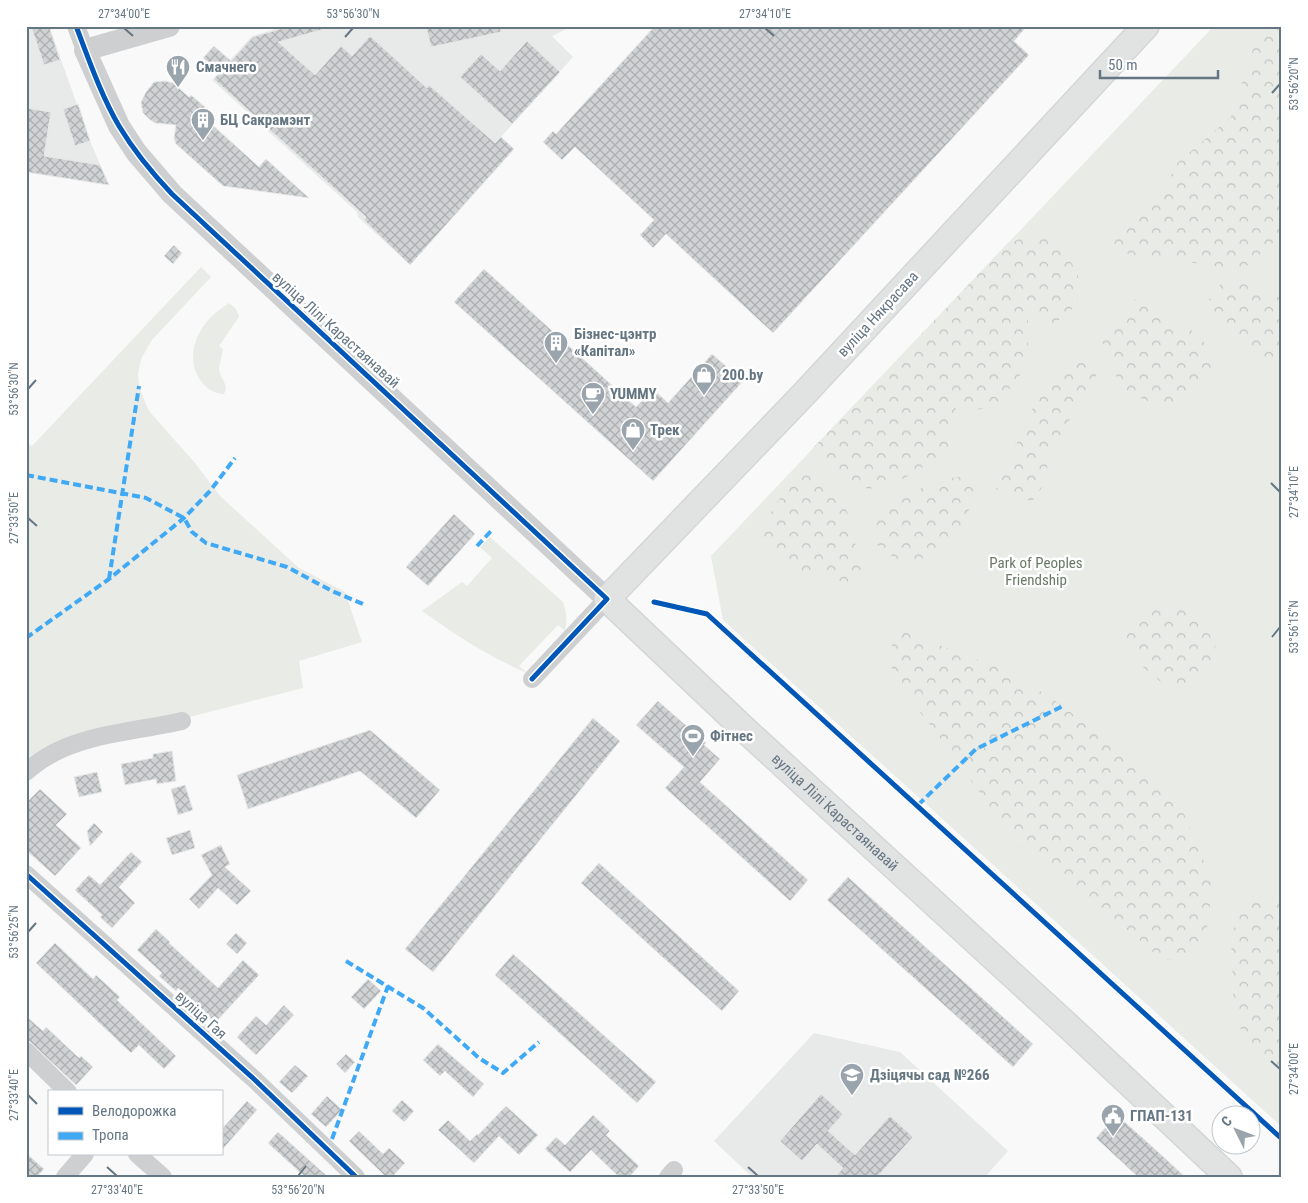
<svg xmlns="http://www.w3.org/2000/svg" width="1308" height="1203" font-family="'Roboto Condensed',sans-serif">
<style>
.built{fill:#e8e9e9}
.green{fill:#e8ebe6}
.forest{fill:url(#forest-crowns)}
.building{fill:url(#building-cross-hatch);stroke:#e8e8e8}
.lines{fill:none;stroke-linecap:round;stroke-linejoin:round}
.secondary-casing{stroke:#d5d6d7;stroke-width:28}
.minor{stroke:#cecfd0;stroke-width:18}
.tertiary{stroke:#cecfd0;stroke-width:22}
.secondary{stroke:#e1e2e2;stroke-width:25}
.quiet{stroke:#3fa9f5;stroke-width:4;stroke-dasharray:8 4;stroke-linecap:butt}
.cycleway-casing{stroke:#fff;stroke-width:8}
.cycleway{stroke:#0057b8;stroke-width:5}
.ticks{fill:none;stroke:#657683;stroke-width:2}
.labels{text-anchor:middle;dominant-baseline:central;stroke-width:5;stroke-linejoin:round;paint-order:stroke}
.poi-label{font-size:15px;font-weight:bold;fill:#657683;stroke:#fff;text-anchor:start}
.street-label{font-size:15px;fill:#657683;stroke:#fff}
.park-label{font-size:15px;fill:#687a64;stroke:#fff}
.neatline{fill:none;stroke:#657683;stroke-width:2}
.ticks-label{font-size:12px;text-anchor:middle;fill:#657683}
</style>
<defs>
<pattern id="forest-crowns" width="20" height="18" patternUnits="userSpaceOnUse" patternTransform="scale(1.25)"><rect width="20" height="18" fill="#e8ebe6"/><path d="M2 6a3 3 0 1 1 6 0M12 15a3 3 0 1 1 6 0" fill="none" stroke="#c0c3c0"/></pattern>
<pattern id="building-cross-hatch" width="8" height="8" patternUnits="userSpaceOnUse" patternTransform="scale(1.25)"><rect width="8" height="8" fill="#d0d2d3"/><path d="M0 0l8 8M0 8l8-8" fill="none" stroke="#acafb1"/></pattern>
</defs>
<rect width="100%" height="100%" fill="#f9f9f9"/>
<!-- built -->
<path class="built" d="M26 26H49L90 141 109 185 26 172Z
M285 26H572L552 36 573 57 501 137 514 149 410 265 358 217 357 212 212 80 252 36Z
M814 1033 900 1052 1008 1151 985 1177H752L714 1141Z"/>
<!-- green -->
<path class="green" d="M1214 26H1282V1127L723 620 711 556Z
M201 267 211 277 152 340 141 359 138 374 139 386 143 397 149 411 195 463 220 496 299 568 345 592 362 642 299 661 303 688 158 725 26 769V442L32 446Z
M229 303 236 309 239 317 219 346 223 349C222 356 219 364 219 370 221 380 229 384 224 394 213 393 207 389 201 381 186 361 194 334 211 317 216 312 223 307 229 303Z
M490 537 563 602C567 613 567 620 565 631L558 625 519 666 527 673C489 657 456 635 422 611L462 582 467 586 492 558 480 547Z"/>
<!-- forest -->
<path class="forest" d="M1269 26H1282V224L1276 240 1241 271 1183 261 1145 260 1110 247 1111 238 1166 189 1175 165 1231 117 1253 49Z
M1035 234 1062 244 1078 276 1077 305 1053 325 1028 315V364L1000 402 972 412 958 401 951 425 952 447 914 473 883 489 861 488 813 448 1008 243Z
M1226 277 1282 298V361L1263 365 1231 326 1204 306Z
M1135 299 1162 317 1187 326 1206 344 1212 371 1184 401 1160 406 1138 397 1116 385V371L1101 340Z
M1082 359 1098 368 1092 391 1069 421 1048 460 1046 482 1033 500H1015L996 489 1036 401 1064 368Z
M817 473 835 485 848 514 857 551 868 575 851 584 802 571 764 547C760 519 781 498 796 477Z
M966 475 975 492 959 538 941 553 902 564 877 545 871 515 900 501 930 483Z
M1164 606 1195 611 1216 645 1209 664 1190 683 1168 688 1143 667 1123 638 1135 616Z
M904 632 1009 671 1063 706 1179 802 1213 883 1206 934 1184 960 1161 959 1130 932 1019 846 928 722 894 681 891 663 892 645Z
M1282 896V1071L1244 1036 1234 1015 1231 937 1242 906 1261 897Z"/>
<!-- building -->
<path class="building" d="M31 26H49L60 60 44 65Z
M290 26H321V30L278 42 315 75 341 46 352 56 370 36 427 88 429 85 495 143 501 137 514 149 410 265 364 220 366 217 214 79 220 72 203 58 214 46 231 61 253 37Z
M426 26H500L501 32 431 47Z
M655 26H1027L1014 41 1029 55 773 333 666 234 653 248 640 235 654 220 575 147 562 160 543 142 553 131 556 134Z
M527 41 560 72 512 124 460 77 481 54 500 71Z
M165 81 173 83 189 97 191 95 213 114 207 120 259 167 266 159 309 198 223 186 176 144 174 138 176 125 155 123 149 119 143 113 141 102 146 92 154 82Z
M78 104 90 141 75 146 63 109Z
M26 108 51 112 44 156 100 165 109 185 26 172Z
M174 245 182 253 173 264 164 256Z
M484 269 636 407 653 389 668 403 712 354 743 381 653 481 454 302Z
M454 514 475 534 428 586 406 567Z
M658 701 706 743 704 745 720 759 700 782 808 880 790 901 665 788 684 767 636 725Z
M593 718 620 741 433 972 405 949Z
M370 730 440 790 416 818 360 771 248 809 237 775Z
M172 751 176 781 157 784 156 779 125 785 121 764 153 758V754Z
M97 772 102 792 79 797 74 777Z
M185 785 193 810 178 815 171 789Z
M40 789 67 814 56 825 81 848 55 876 26 850V803Z
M94 823 103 832 90 846 87 831Z
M190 830 195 848 172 855 166 838Z
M221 845 230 864 225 867 251 891 237 905 218 888 199 909 189 899 212 875 201 855Z
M131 852 142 862 119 887 135 903 112 928 100 917 102 915 75 890 89 875 100 885Z
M599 863 739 991 722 1011 581 883Z
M848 877 1033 1044 1013 1067 827 900Z
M156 929 170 942 169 943 218 988 243 960 259 975 215 1023 178 988 176 991 159 976 162 973 137 950Z
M236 933 247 943 237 954 226 944Z
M55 943 93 979 96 975 120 997 117 1000 176 1056 164 1069 139 1045 131 1053 36 963Z
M513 954 656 1082 637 1103 495 975Z
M368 979 381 991 364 1009 351 997Z
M284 1005 294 1015 256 1055 237 1037 256 1016 266 1025Z
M26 1016 43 1031 46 1027 79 1058 81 1056 93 1067 76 1085 26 1038Z
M438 1044 484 1084 473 1097 445 1071 440 1076 423 1060Z
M346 1054 355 1062 345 1073 336 1064Z
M295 1065 308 1076 292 1093 279 1082Z
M821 1094 843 1114 828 1131 855 1155 890 1116 913 1137 877 1177H835L843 1168 817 1144 802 1161 780 1141Z
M327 1096 342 1110 326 1127 311 1114Z
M402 1100 414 1111 404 1122 392 1111Z
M247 1101 257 1110 221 1151V1130Z
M506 1106 538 1135 519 1155 499 1136 474 1163 438 1130 448 1120 470 1141 477 1134 478 1135Z
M593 1115 610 1131 606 1135 639 1166 629 1177H619L591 1150 570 1172 545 1149 556 1137 565 1145Z
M1117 1115 1167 1160 1185 1177H1138L1096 1138Z
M359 1131 383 1154 389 1148 405 1163 392 1177H386L349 1141Z
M278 1132 328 1177H305L268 1143Z
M26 1153 44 1169 37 1177H26Z"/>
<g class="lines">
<defs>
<g id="secondary">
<path id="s1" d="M1146 26 803 395 607 599 742 727 1066 1024 1229 1177"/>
</g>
</defs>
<!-- secondary casing -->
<use href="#secondary" class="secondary-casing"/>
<!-- minor -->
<path class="minor" d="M76 26 85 50
M532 679 607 599
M26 772C32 767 38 762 45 758 81 734 140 731 182 721
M26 874 255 1080 356 1177
M26 1051 68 1092
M137 1154 163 1177
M65 1177 85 1154
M668 1177 674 1170"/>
<!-- tertiary -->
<path class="tertiary" d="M169 26 85 50 119 126 136 152 172 194 607 599"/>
<!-- secondary -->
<use href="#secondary" class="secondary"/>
<!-- quiet -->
<path class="quiet" d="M26 475 146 498 184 518 192 532 206 543 287 567 332 591 363 604
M477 546 492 530
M109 579 139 386
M26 638 109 579 184 518 210 491 235 458
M918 805 976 749 1063 706
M346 961 423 1008 479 1058 503 1073 539 1042
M332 1139 388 986"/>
<defs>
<path id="cycleway" d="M76 26C89 60 101 95 119 126 134 151 152 173 172 194L607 599 532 679
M654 602 707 614 1282 1139
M26 874 255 1080 356 1177"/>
</defs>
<!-- cycleway casing -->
<use href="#cycleway" class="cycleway-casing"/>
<!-- cycleway -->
<use href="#cycleway" class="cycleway"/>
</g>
<!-- ticks -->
<path class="ticks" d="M124 28 133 36M765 28 774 36M345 37 353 28M1272 93 1280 84M28 389 36 380M1271 483 1280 492M28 518 37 526M1272 637 1280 627M28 932 36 923M1271 1061 1280 1069M28 1095 37 1104M107 1167 117 1176M748 1167 758 1176M298 1176 306 1166"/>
<!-- icons -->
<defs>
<symbol id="restaurant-pin" viewBox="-11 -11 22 30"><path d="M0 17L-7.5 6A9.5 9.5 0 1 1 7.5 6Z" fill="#99a4ac" stroke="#fff"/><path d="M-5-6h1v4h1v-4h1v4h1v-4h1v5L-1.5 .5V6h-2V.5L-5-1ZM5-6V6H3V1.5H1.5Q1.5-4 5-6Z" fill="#fff"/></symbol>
<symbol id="building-pin" viewBox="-11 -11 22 30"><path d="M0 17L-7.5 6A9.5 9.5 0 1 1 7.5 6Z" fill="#99a4ac" stroke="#fff"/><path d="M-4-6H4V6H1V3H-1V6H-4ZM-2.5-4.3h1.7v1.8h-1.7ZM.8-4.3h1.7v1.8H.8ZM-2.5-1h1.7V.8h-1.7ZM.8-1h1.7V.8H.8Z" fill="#fff"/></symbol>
<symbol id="shop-pin" viewBox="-11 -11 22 30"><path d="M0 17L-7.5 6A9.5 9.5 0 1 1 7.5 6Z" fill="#99a4ac" stroke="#fff"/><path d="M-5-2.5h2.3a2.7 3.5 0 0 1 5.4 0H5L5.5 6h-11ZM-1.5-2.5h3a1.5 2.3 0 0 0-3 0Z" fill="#fff"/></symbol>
<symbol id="cafe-pin" viewBox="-11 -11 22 30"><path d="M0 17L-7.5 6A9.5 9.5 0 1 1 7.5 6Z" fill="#99a4ac" stroke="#fff"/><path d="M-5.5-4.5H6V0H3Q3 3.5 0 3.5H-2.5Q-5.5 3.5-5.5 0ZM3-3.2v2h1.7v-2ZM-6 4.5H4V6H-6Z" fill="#fff"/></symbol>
<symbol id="stadium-pin" viewBox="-11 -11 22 30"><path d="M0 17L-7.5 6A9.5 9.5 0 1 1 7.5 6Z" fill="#99a4ac" stroke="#fff"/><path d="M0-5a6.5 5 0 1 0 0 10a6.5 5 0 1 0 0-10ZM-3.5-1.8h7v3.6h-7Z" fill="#fff"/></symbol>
<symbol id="school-pin" viewBox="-11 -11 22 30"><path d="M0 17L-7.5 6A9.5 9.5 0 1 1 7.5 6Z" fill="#99a4ac" stroke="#fff"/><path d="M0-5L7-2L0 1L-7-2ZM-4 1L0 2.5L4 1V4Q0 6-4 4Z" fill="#fff"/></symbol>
<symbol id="civic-pin" viewBox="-11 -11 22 30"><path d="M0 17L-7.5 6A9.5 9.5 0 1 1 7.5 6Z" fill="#99a4ac" stroke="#fff"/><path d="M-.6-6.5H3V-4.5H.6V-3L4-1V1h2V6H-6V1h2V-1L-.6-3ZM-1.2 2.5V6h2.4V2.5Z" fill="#fff"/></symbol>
</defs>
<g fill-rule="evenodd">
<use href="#restaurant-pin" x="164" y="53" width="28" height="38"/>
<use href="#building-pin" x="189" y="106" width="28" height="38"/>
<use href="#building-pin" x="542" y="329" width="28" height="38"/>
<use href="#shop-pin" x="690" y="361" width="28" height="38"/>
<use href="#cafe-pin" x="579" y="380" width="28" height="38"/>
<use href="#shop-pin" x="619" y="416" width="28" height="38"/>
<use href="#stadium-pin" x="679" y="722" width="28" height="38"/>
<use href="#school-pin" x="838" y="1061" width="28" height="38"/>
<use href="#civic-pin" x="1099" y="1102" width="28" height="38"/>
</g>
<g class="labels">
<!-- poi labels -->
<g class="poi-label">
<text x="196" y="67">Смачнего</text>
<text x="220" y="120">БЦ Сакрамэнт</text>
<text x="574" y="334">Бізнес-цэнтр<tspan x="574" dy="17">«Капітал»</tspan></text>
<text x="722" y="375">200.by</text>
<text x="610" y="394">YUMMY</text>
<text x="650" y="430">Трек</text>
<text x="710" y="736">Фітнес</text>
<text x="870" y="1075">Дзіцячы сад №266</text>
<text x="1130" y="1116">ГПАП-131</text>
</g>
<!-- street labels -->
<g class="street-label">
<text transform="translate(878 314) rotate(-47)">вуліца Някрасава</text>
<text transform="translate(336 330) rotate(42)">вуліца Лілі Карастаянавай</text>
<text stroke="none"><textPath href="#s1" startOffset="1099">вуліца Лілі Карастаянавай</textPath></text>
<text transform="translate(201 1015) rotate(42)">вуліца Гая</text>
</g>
<!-- park labels -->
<g class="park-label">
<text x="1036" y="563">Park of Peoples<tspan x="1036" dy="17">Friendship</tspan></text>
</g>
</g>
<!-- border -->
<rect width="1308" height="1203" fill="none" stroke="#ffffff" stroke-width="55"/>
<!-- legend -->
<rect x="48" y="1090" width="175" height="65" fill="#ffffff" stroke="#c1c8cd"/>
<rect x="58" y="1107" width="25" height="8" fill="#0057b8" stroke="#c1c8cd"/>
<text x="92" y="1116" font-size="15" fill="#657683">Велодорожка</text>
<rect x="58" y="1132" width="25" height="8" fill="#3fa9f5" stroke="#c1c8cd"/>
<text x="92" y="1140" font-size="15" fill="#657683">Тропа</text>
<!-- north arrow -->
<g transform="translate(1236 1130) rotate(312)"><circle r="24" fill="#ffffff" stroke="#c1c8cd"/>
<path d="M0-4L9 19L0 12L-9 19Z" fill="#99a4ac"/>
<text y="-8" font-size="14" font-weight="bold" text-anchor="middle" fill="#657683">С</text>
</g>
<!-- scale -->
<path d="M1100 70v8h118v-8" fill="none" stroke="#657683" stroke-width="2.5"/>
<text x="1108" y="70" font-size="15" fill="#657683" stroke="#ffffff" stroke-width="4" paint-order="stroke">50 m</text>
<rect x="28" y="28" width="1252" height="1148" class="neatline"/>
<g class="ticks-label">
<text x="124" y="18">27°34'00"E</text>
<text x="353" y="18">53°56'30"N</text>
<text x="765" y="18">27°34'10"E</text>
<text transform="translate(1294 84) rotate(-90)" y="4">53°56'20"N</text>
<text transform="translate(14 389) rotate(-90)" y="4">53°56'30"N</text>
<text transform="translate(1294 492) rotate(-90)" y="4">27°34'10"E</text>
<text transform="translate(14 518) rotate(-90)" y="4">27°33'50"E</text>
<text transform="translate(1294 627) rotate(-90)" y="4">53°56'15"N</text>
<text transform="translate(14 932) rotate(-90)" y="4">53°56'25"N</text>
<text transform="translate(1294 1069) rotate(-90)" y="4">27°34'00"E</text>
<text transform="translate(14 1095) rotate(-90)" y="4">27°33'40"E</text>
<text x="117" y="1194">27°33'40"E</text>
<text x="298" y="1194">53°56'20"N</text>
<text x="758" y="1194">27°33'50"E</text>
</g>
</svg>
